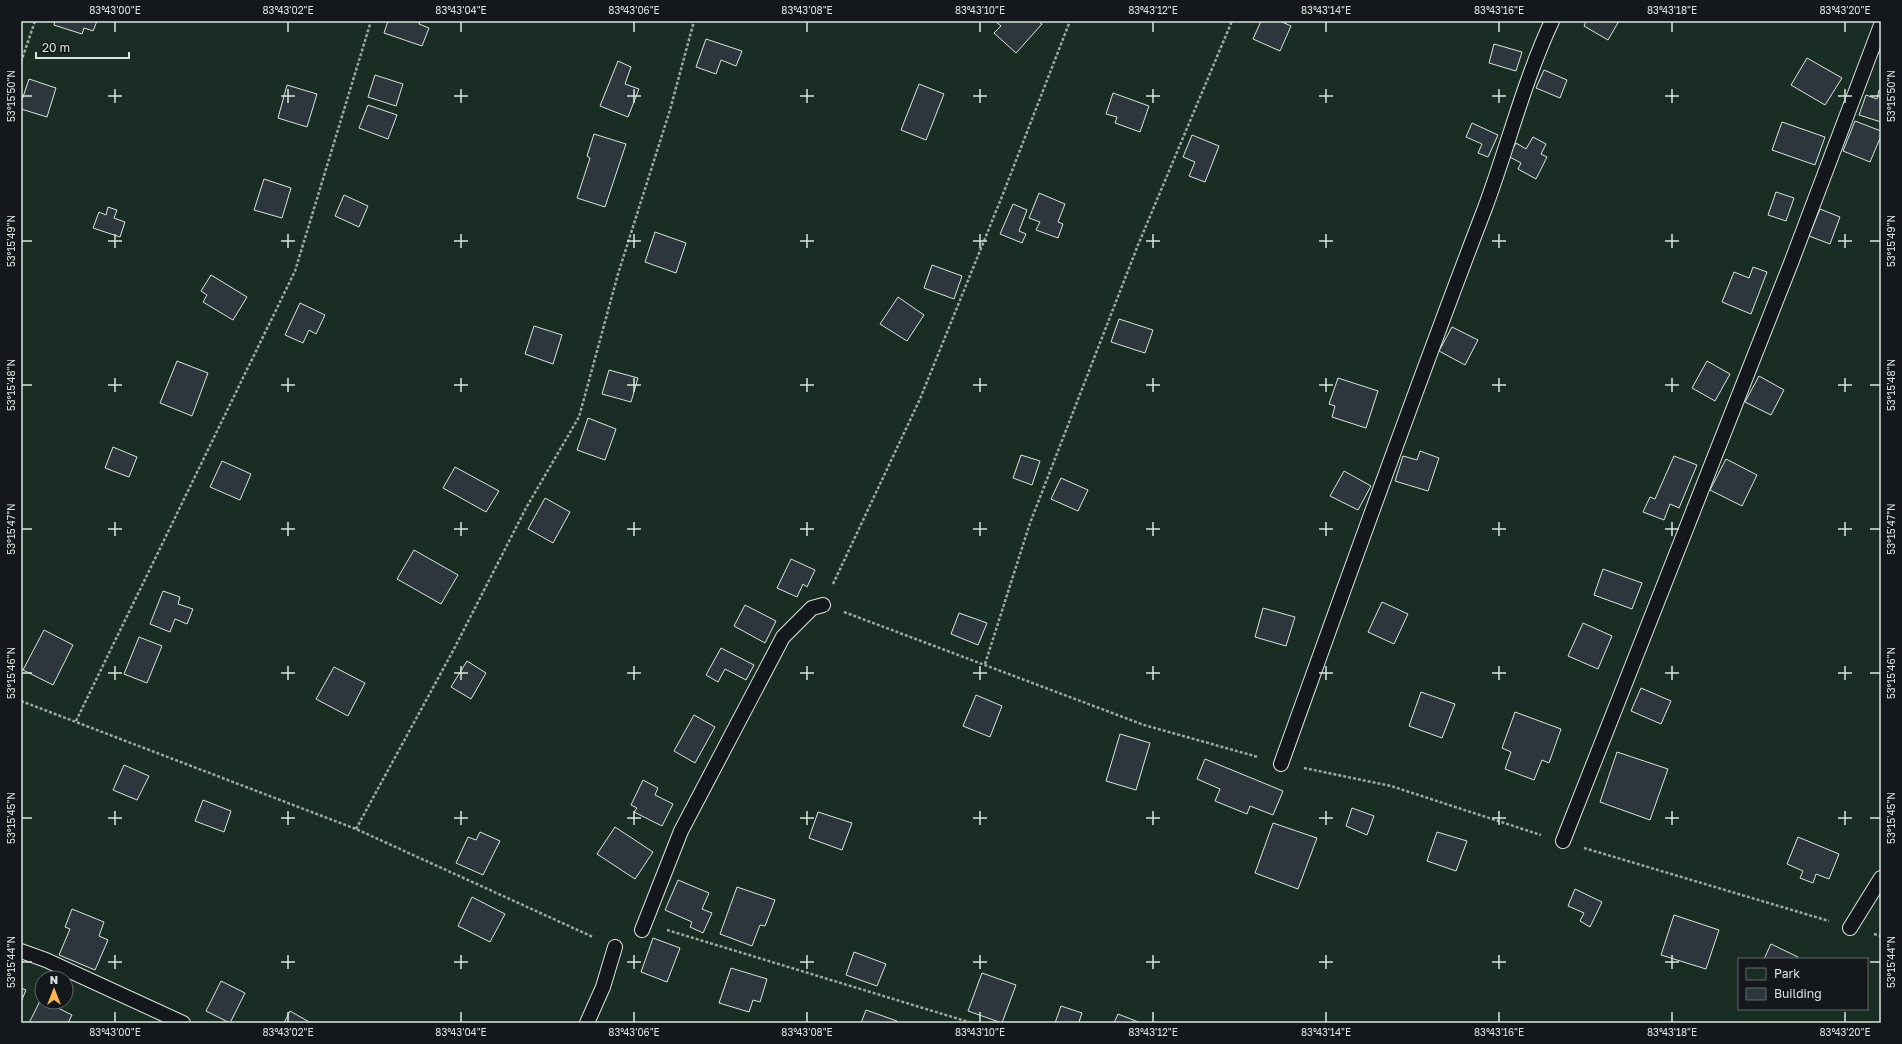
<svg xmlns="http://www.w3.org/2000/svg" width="1902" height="1044" font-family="'Golos Text',sans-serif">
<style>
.green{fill:#1a2d24;stroke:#939e99;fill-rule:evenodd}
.building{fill:#2c363c;stroke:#d8e6dc}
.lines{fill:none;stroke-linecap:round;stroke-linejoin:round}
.lane-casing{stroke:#d8e6dc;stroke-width:16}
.path{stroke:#9da8a2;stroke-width:2.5;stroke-dasharray:3 2;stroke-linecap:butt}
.lane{stroke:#14181c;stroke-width:14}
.ticks{fill:none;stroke:#d8e6dc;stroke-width:1.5}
.neatline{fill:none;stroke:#d8e6dc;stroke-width:1.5}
.ticks-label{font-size:10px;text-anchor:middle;fill:#d8e6dc}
</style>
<rect width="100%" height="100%" fill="#14181c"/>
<!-- green -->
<path class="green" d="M21 21H1881V1023H21ZM1739 959H1867V1009H1739ZM42 978H66V1002H42Z"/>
<!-- building -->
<path class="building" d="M55 21H97L93 31 84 28 82 34 54 25Z
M388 21H420L419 24 429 28 422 46 384 33Z
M995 21H1038L1042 24 1016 53 994 33 1001 26Z
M1261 21H1280L1291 26 1280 51 1253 39Z
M1586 21H1619L1608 40 1584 26Z
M706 39 742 51 736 66 721 60 716 74 696 67Z
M1494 44 1522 52 1516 71 1489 63Z
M1807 58 1842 78 1825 105 1791 85Z
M618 61 631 67 625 84 639 89 628 117 600 106Z
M1544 70 1567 80 1560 98 1536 88Z
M375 75 403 84 396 106 368 97Z
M29 79 56 88 47 117 21 109V103Z
M919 84 944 94 926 140 901 130Z
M287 85 317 94 307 127 278 118Z
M1879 90 1881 91V122L1859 115 1866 95 1877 99Z
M1113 93 1149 106 1140 132 1115 123 1117 117 1106 114Z
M368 105 397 115 388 139 359 128Z
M1855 121 1881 131V136L1870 162 1843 151Z
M1782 122 1825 137 1815 165 1772 150Z
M1472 123 1498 135 1488 157 1478 153 1482 144 1466 137Z
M594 134 626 144 605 207 577 198 590 158 587 156Z
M1192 135 1219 146 1205 182 1189 176 1195 162 1183 157Z
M1533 137 1546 144 1541 154 1547 157 1536 179 1518 169 1521 163 1508 156 1516 143 1526 149Z
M264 179 291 188 282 218 254 210Z
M1776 192 1794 198 1786 221 1768 215Z
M1039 193 1065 204 1058 222 1063 224 1058 238 1036 230 1040 222 1029 218Z
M344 195 368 206 359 227 335 216Z
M1013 204 1027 210 1019 231 1026 234 1022 243 1000 234Z
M108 207 117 210 114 218 125 222 120 237 93 228 99 212 106 215Z
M1820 209 1840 217 1830 244 1809 236Z
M655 232 686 243 676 273 645 262Z
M932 265 962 276 954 299 924 288Z
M1753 267 1767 272 1751 314 1722 302 1734 272 1749 278Z
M211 275 247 297 233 320 203 302 207 295 201 291Z
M898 297 924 315 907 341 880 324Z
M300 303 325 315 316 334 309 330 303 343 285 335Z
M1119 319 1153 330 1145 353 1111 342Z
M534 326 562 335 553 364 525 354Z
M1452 327 1478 340 1465 365 1439 351Z
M177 361 208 373 192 416 160 403Z
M1707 361 1730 374 1715 401 1692 388Z
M609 370 638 378 631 402 602 394Z
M1759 376 1784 390 1771 415 1745 402Z
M1338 378 1378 391 1366 428 1332 417 1335 406 1329 404Z
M588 418 616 429 605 460 577 450Z
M113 447 137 457 129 477 105 468Z
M1420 451 1439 458 1428 491 1395 481 1403 456 1417 460Z
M1021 455 1040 461 1032 485 1013 478Z
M1674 456 1697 465 1679 508 1670 504 1664 520 1643 512 1650 497 1655 499Z
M1726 459 1757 475 1742 506 1710 490Z
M222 461 251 474 240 500 210 487Z
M455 467 499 491 486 512 443 488Z
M1344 471 1371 486 1358 510 1330 496Z
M1061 478 1088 490 1078 511 1051 499Z
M545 498 570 512 553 543 528 529Z
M414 550 458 575 441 604 397 579Z
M791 559 815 570 807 587 803 584 797 597 777 588Z
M1603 569 1642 583 1632 609 1594 595Z
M163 591 180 597 178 604 193 609 187 624 175 619 170 632 150 624Z
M1382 602 1408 614 1394 644 1368 632Z
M745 605 776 621 765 643 734 626Z
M1263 608 1295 617 1286 646 1255 637Z
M959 613 987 623 978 645 951 634Z
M1583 623 1612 636 1598 669 1568 656Z
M44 630 73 645 53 685 23 670Z
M139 637 162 646 147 683 124 674Z
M721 648 754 665 746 680 725 669 718 682 706 675Z
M467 661 486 673 471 699 451 687Z
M334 667 365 683 348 716 316 699Z
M1641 688 1671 701 1661 724 1631 711Z
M1421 692 1455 704 1442 738 1409 726Z
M976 695 1002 706 990 737 963 726Z
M1515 712 1561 729 1549 763 1542 760 1534 780 1505 769 1511 752 1502 748Z
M694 715 715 727 695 763 674 751Z
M1120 734 1150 743 1136 790 1106 781Z
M1617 752 1668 769 1650 820 1600 802Z
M1205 759 1283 791 1273 815 1250 806 1247 814 1215 801 1220 789 1197 779Z
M124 765 149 776 137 800 113 790Z
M643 780 658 788 655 795 673 804 662 826 634 812 637 808 631 805Z
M203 800 231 811 224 832 195 821Z
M1352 808 1374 816 1367 835 1346 826Z
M818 812 852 823 842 850 809 838Z
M1273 823 1317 838 1298 889 1255 873Z
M615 827 653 852 635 879 597 854Z
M480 832 500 841 483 875 456 863 468 837 476 840Z
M1437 832 1467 841 1456 871 1427 861Z
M1798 837 1839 854 1829 879 1816 874 1813 883 1800 878 1803 871 1787 864Z
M678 880 709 893 702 909 712 913 703 933 690 927 692 922 665 910Z
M737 887 775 900 765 926 760 925 752 946 720 934Z
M1575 889 1602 902 1590 927 1580 921 1584 913 1568 906Z
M472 897 505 914 490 942 458 926Z
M72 909 104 922 99 936 108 940 95 970 59 955 70 929 65 927Z
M1674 915 1719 930 1706 969 1661 955Z
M653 938 680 948 667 982 641 972Z
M1771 944 1798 957 1797 959H1764Z
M854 952 886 964 877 986 846 975Z
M731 968 767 979 760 1002 753 1000 749 1012 719 1003Z
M982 973 1016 985 1002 1023 968 1011Z
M221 981 245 993 230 1023 206 1011Z
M21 988 26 990 21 1002Z
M41 999 42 1002H46L72 1015 68 1023H29Z
M1061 1006 1082 1013 1079 1022 1082 1023H1055Z
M866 1010 897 1021 896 1023H861Z
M290 1011 311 1023H284Z
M1118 1014 1141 1023H1114Z"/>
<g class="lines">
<defs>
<path id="lane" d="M1281 764C1348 578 1414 392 1485 208 1508 146 1524 81 1552 21
M1563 841 1791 263 1881 25
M1850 928 1881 878
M642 930 681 831 783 637 812 608 823 605
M21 951 46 960 183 1023
M587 1023 603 987 615 947"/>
</defs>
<!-- lane casing -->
<use href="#lane" class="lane-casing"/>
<!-- path -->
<path class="path" d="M21 62 35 21
M833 584 920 399 1003 194 1070 21
M844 612 1144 725 1258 757
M985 664 1030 523 1138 245 1232 21
M21 701 356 829 593 937
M76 721 295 271 371 21
M1304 768 1391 786 1541 835
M356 829 454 649 526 508 579 417 618 274 670 110 694 21
M1584 848 1829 921
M667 930 972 1023
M1874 934 1881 936"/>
<!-- lane -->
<use href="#lane" class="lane"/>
</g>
<!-- ticks -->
<path class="ticks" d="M115 22V32M288 22V32M461 22V32M634 22V32M807 22V32M980 22V32M1153 22V32M1326 22V32M1499 22V32M1672 22V32M1845 22V32M115 89V103M288 89V103M461 89V103M634 89V103M807 89V103M980 89V103M1153 89V103M1326 89V103M1499 89V103M1672 89V103M1845 89V103M22 96H32M108 96H122M281 96H295M454 96H468M627 96H641M800 96H814M973 96H987M1146 96H1160M1319 96H1333M1492 96H1506M1665 96H1679M1838 96H1852M1870 96H1880M115 234V248M288 234V248M461 234V248M634 234V248M807 234V248M980 234V248M1153 234V248M1326 234V248M1499 234V248M1672 234V248M1845 234V248M22 241H32M108 241H122M281 241H295M454 241H468M627 241H641M800 241H814M973 241H987M1146 241H1160M1319 241H1333M1492 241H1506M1665 241H1679M1838 241H1852M1870 241H1880M115 378V392M288 378V392M461 378V392M634 378V392M807 378V392M980 378V392M1153 378V392M1326 378V392M1499 378V392M1672 378V392M1845 378V392M22 385H32M108 385H122M281 385H295M454 385H468M627 385H641M800 385H814M973 385H987M1146 385H1160M1319 385H1333M1492 385H1506M1665 385H1679M1838 385H1852M1870 385H1880M115 522V536M288 522V536M461 522V536M634 522V536M807 522V536M980 522V536M1153 522V536M1326 522V536M1499 522V536M1672 522V536M1845 522V536M22 529H32M108 529H122M281 529H295M454 529H468M627 529H641M800 529H814M973 529H987M1146 529H1160M1319 529H1333M1492 529H1506M1665 529H1679M1838 529H1852M1870 529H1880M115 666V680M288 666V680M461 666V680M634 666V680M807 666V680M980 666V680M1153 666V680M1326 666V680M1499 666V680M1672 666V680M1845 666V680M22 673H32M108 673H122M281 673H295M454 673H468M627 673H641M800 673H814M973 673H987M1146 673H1160M1319 673H1333M1492 673H1506M1665 673H1679M1838 673H1852M1870 673H1880M115 811V825M288 811V825M461 811V825M634 811V825M807 811V825M980 811V825M1153 811V825M1326 811V825M1499 811V825M1672 811V825M1845 811V825M22 818H32M108 818H122M281 818H295M454 818H468M627 818H641M800 818H814M973 818H987M1146 818H1160M1319 818H1333M1492 818H1506M1665 818H1679M1838 818H1852M1870 818H1880M115 955V969M288 955V969M461 955V969M634 955V969M807 955V969M980 955V969M1153 955V969M1326 955V969M1499 955V969M1672 955V969M22 962H32M108 962H122M281 962H295M454 962H468M627 962H641M800 962H814M973 962H987M1146 962H1160M1319 962H1333M1492 962H1506M1665 962H1679M1870 962H1880M115 1012V1022M288 1012V1022M461 1012V1022M634 1012V1022M807 1012V1022M980 1012V1022M1153 1012V1022M1326 1012V1022M1499 1012V1022M1672 1012V1022M1845 1012V1022"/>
<!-- border -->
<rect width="1902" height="1044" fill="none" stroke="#14181c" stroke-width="44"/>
<!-- legend -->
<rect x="1738" y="958" width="130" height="52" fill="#14181c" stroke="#626a69"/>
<rect x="1746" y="968" width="20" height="12" fill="#1a2d24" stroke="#626a69"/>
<text x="1774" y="978" font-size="12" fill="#d8e6dc">Park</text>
<rect x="1746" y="988" width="20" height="12" fill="#2c363c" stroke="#626a69"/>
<text x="1774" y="998" font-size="12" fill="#d8e6dc">Building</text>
<!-- north arrow -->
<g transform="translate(54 990)"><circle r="19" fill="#14181c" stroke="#626a69"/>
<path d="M0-3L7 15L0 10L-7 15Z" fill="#ffb74d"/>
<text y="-6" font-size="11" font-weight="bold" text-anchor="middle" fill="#d8e6dc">N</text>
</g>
<!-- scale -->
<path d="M36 52v6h93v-6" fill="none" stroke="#d8e6dc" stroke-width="2"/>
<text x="42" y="52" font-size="12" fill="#d8e6dc" stroke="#14181c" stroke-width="3" paint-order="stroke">20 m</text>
<rect x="22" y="22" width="1858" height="1000" class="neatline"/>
<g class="ticks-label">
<text x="115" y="14">83°43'00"E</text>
<text x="288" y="14">83°43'02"E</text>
<text x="461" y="14">83°43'04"E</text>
<text x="634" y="14">83°43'06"E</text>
<text x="807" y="14">83°43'08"E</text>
<text x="980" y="14">83°43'10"E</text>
<text x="1153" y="14">83°43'12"E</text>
<text x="1326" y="14">83°43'14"E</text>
<text x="1499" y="14">83°43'16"E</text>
<text x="1672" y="14">83°43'18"E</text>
<text x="1845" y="14">83°43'20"E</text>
<text transform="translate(11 96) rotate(-90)" y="4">53°15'50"N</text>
<text transform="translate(1891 96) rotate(-90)" y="4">53°15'50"N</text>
<text transform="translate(11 241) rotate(-90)" y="4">53°15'49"N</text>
<text transform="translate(1891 241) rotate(-90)" y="4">53°15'49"N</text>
<text transform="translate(11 385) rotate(-90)" y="4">53°15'48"N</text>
<text transform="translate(1891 385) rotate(-90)" y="4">53°15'48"N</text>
<text transform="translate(11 529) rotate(-90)" y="4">53°15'47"N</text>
<text transform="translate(1891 529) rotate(-90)" y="4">53°15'47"N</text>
<text transform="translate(11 673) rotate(-90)" y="4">53°15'46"N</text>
<text transform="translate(1891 673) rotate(-90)" y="4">53°15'46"N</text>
<text transform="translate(11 818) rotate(-90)" y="4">53°15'45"N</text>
<text transform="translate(1891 818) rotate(-90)" y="4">53°15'45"N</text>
<text transform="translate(11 962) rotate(-90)" y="4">53°15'44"N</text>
<text transform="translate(1891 962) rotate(-90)" y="4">53°15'44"N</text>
<text x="115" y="1036">83°43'00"E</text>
<text x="288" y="1036">83°43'02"E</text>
<text x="461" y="1036">83°43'04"E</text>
<text x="634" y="1036">83°43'06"E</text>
<text x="807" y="1036">83°43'08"E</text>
<text x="980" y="1036">83°43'10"E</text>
<text x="1153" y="1036">83°43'12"E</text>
<text x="1326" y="1036">83°43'14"E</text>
<text x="1499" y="1036">83°43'16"E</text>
<text x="1672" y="1036">83°43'18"E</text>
<text x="1845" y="1036">83°43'20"E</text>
</g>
</svg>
